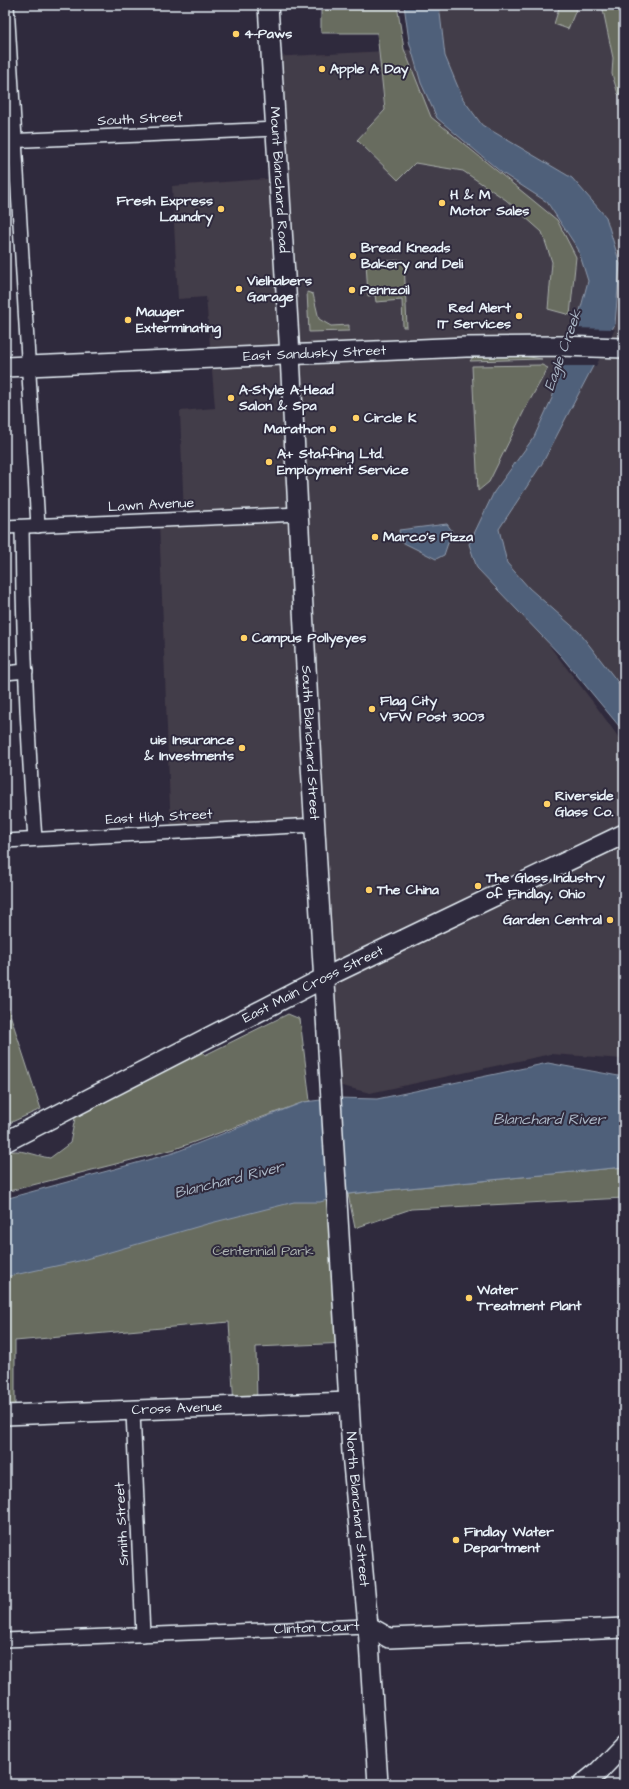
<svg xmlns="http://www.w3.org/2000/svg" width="629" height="1789" font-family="'Architects Daughter',sans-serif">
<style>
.built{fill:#433c48}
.green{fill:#686c5e;stroke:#a8aeab}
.water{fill:#50607a;stroke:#8d9aac}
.pier{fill:#2f2a3d}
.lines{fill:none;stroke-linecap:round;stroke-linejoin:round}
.street-casing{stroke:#e8f1f8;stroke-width:16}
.secondary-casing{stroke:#e8f1f8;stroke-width:22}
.street{stroke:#2f2a3d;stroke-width:13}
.secondary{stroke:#2f2a3d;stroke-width:19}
.poi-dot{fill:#ffd166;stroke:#2f2a3d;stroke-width:1.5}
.labels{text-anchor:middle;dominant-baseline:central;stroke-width:4;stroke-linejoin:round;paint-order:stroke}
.poi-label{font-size:14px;font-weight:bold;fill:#e8f1f8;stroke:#2f2a3d;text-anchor:start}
.street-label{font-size:14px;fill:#e8f1f8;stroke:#2f2a3d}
.park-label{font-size:14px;fill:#aeb5b3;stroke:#2f2a3d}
.water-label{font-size:15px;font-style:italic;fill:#abb7c6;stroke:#2f2a3d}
</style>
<rect width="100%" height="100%" fill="#2f2a3d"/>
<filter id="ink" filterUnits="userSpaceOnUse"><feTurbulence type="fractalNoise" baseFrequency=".025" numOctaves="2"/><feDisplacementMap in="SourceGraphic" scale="8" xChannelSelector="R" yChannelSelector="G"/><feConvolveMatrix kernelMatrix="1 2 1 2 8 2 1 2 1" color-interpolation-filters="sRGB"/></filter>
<g filter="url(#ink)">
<!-- built -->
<path class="built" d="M420 5H624V695L512 583 551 648 596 706 624 745V1059L551 1054 370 1093 330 1083 315 825 171 833 159 520 184 519 180 411 215 408 206 297 178 299 172 186 279 178 271 57 425 49Z"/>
<!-- green -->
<path class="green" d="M321 5H397L404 49 431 117 557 220 576 257 570 315 548 309 552 262 542 232 506 200 463 171 415 163 398 180 357 140 385 110 377 33H321Z
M560 5H578L568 29 554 24Z
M602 5H624V94H618L612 74 613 58Z
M404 260 407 327H403L402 300 376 302 375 295 368 296 366 262Z
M307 292 313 294 319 319 331 326 349 325V331L309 332Z
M523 356 542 359 470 361 473 357Z
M542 365 548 368 525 409 489 482 478 491 472 366Z
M5 999 41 1109 5 1125Z
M288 1014 300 1019 310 1101 304 1102 175 1149 5 1192V1153C19 1147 35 1156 50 1158L70 1143 75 1118 85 1109 202 1051 205 1055Z
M335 1163 346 1343 256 1347 257 1406 234 1407 229 1322 15 1341V1415H5V1237Z
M624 1167V1198L411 1209 355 1228 348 1194Z"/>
<!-- water -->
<path class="water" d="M404 5H439L445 56 463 99 482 125 572 178 606 217 620 264 615 324 543 462 499 529 507 563 529 588 579 632 624 690V732L561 656 477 568 469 544 494 492 534 437 552 398 577 322 588 281 578 249 547 202 502 173 437 118 421 83 409 41Z
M447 524 452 531 444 555 436 559 400 541 399 530Z
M548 1063 624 1077V1167L348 1194 320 1202H294L207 1224 79 1261 5 1277V1199L173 1153 304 1102 338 1098 377 1099Z"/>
<!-- pier -->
<path class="pier" d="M573 328 615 329 596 366H561Z"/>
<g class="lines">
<defs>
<g id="street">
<path d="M7 5 38 526"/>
<path d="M5 141 276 129"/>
<path d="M5 527 299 514"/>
<path d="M22 527C23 631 27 735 35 839"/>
<path d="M5 673 26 671"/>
<path d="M5 841 315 825"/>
<path d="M133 1412 143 1635"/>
<path id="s1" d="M5 1640 368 1626"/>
</g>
<g id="secondary">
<path id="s2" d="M268 5 290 355 311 764 352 1453 368 1626 378 1784"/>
<path id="s3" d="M5 367 466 347 560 346 624 348"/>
<path id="s4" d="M5 1142 324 978 624 834"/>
<path id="s5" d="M5 1415 349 1402"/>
<path d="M368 1626 389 1638 624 1628"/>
<path d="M583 1784 599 1771 624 1745"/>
</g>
</defs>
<!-- street casing -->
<use href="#street" class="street-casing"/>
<!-- secondary casing -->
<use href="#secondary" class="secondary-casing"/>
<!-- street -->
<use href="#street" class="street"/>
<!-- secondary -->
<use href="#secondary" class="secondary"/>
</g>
</g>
<!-- markers -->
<g class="poi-dot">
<circle cx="236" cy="34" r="4"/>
<circle cx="322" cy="69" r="4"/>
<circle cx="442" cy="203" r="4"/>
<circle cx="221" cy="209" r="4"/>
<circle cx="353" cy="256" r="4"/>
<circle cx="239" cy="289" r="4"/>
<circle cx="352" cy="290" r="4"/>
<circle cx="519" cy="316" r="4"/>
<circle cx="128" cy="320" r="4"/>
<circle cx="231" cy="398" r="4"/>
<circle cx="356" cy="418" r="4"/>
<circle cx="333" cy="429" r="4"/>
<circle cx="269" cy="462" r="4"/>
<circle cx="375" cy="537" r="4"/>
<circle cx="244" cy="638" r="4"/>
<circle cx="372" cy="709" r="4"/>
<circle cx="242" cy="748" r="4"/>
<circle cx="547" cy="804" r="4"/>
<circle cx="478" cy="886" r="4"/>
<circle cx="369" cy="890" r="4"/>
<circle cx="610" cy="920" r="4"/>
<circle cx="469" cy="1298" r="4"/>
<circle cx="456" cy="1540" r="4"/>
</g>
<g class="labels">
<!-- poi labels -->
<g class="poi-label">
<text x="244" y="34">4-Paws</text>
<text x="330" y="69">Apple A Day</text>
<text x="450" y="195">H &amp; M<tspan x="450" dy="16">Motor Sales</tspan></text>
<text x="213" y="201" text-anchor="end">Fresh Express<tspan x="213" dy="16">Laundry</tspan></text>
<text x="361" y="248">Bread Kneads<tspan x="361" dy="16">Bakery and Deli</tspan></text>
<text x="247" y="281">Vielhabers<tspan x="247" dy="16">Garage</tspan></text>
<text x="360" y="290">Pennzoil</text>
<text x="511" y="308" text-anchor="end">Red Alert<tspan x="511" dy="16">IT Services</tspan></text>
<text x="136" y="312">Mauger<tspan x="136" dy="16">Exterminating</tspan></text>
<text x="239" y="390">A-Style A-Head<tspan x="239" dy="16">Salon &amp; Spa</tspan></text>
<text x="364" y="418">Circle K</text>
<text x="325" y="429" text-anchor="end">Marathon</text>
<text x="277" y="454">A+ Staffing Ltd.<tspan x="277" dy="16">Employment Service</tspan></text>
<text x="383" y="537">Marco's Pizza</text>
<text x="252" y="638">Campus Pollyeyes</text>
<text x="380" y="701">Flag City<tspan x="380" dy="16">VFW Post 3003</tspan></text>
<text x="234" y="740" text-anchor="end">uis Insurance<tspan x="234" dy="16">&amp; Investments</tspan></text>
<text x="555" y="796">Riverside<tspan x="555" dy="16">Glass Co.</tspan></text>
<text x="486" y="878">The Glass Industry<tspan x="486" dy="16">of Findlay, Ohio</tspan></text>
<text x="377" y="890">The China</text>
<text x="602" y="920" text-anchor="end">Garden Central</text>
<text x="477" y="1290">Water<tspan x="477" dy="16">Treatment Plant</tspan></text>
<text x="464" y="1532">Findlay Water<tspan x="464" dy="16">Department</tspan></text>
</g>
<!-- street labels -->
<g class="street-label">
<text transform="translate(140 119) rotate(-3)">South Street</text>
<text stroke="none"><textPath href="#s2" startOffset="175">Mount Blanchard Road</textPath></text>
<text stroke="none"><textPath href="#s3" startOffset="310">East Sandusky Street</textPath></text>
<text transform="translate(151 505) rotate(-3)">Lawn Avenue</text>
<text stroke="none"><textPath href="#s2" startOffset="739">South Blanchard Street</textPath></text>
<text transform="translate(159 817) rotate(-3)">East High Street</text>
<text stroke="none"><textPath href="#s4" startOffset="346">East Main Cross Street</textPath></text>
<text stroke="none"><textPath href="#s5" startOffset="172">Cross Avenue</textPath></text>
<text stroke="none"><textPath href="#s2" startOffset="1507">North Blanchard Street</textPath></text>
<text transform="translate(122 1524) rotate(-93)">Smith Street</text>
<text stroke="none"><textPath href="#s1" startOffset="312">Clinton Court</textPath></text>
</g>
<!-- park labels -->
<g class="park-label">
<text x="263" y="1251">Centennial Park</text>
</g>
<!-- water labels -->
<g class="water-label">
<text transform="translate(563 350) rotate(-70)">Eagle Creek</text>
<text x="549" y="1119">Blanchard River</text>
<text transform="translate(229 1180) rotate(-14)">Blanchard River</text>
</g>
</g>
<!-- margin -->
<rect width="629" height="1789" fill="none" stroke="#2f2a3d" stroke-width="20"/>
<rect x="10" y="10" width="609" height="1769" fill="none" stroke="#e8f1f8" stroke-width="1.5" filter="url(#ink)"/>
</svg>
